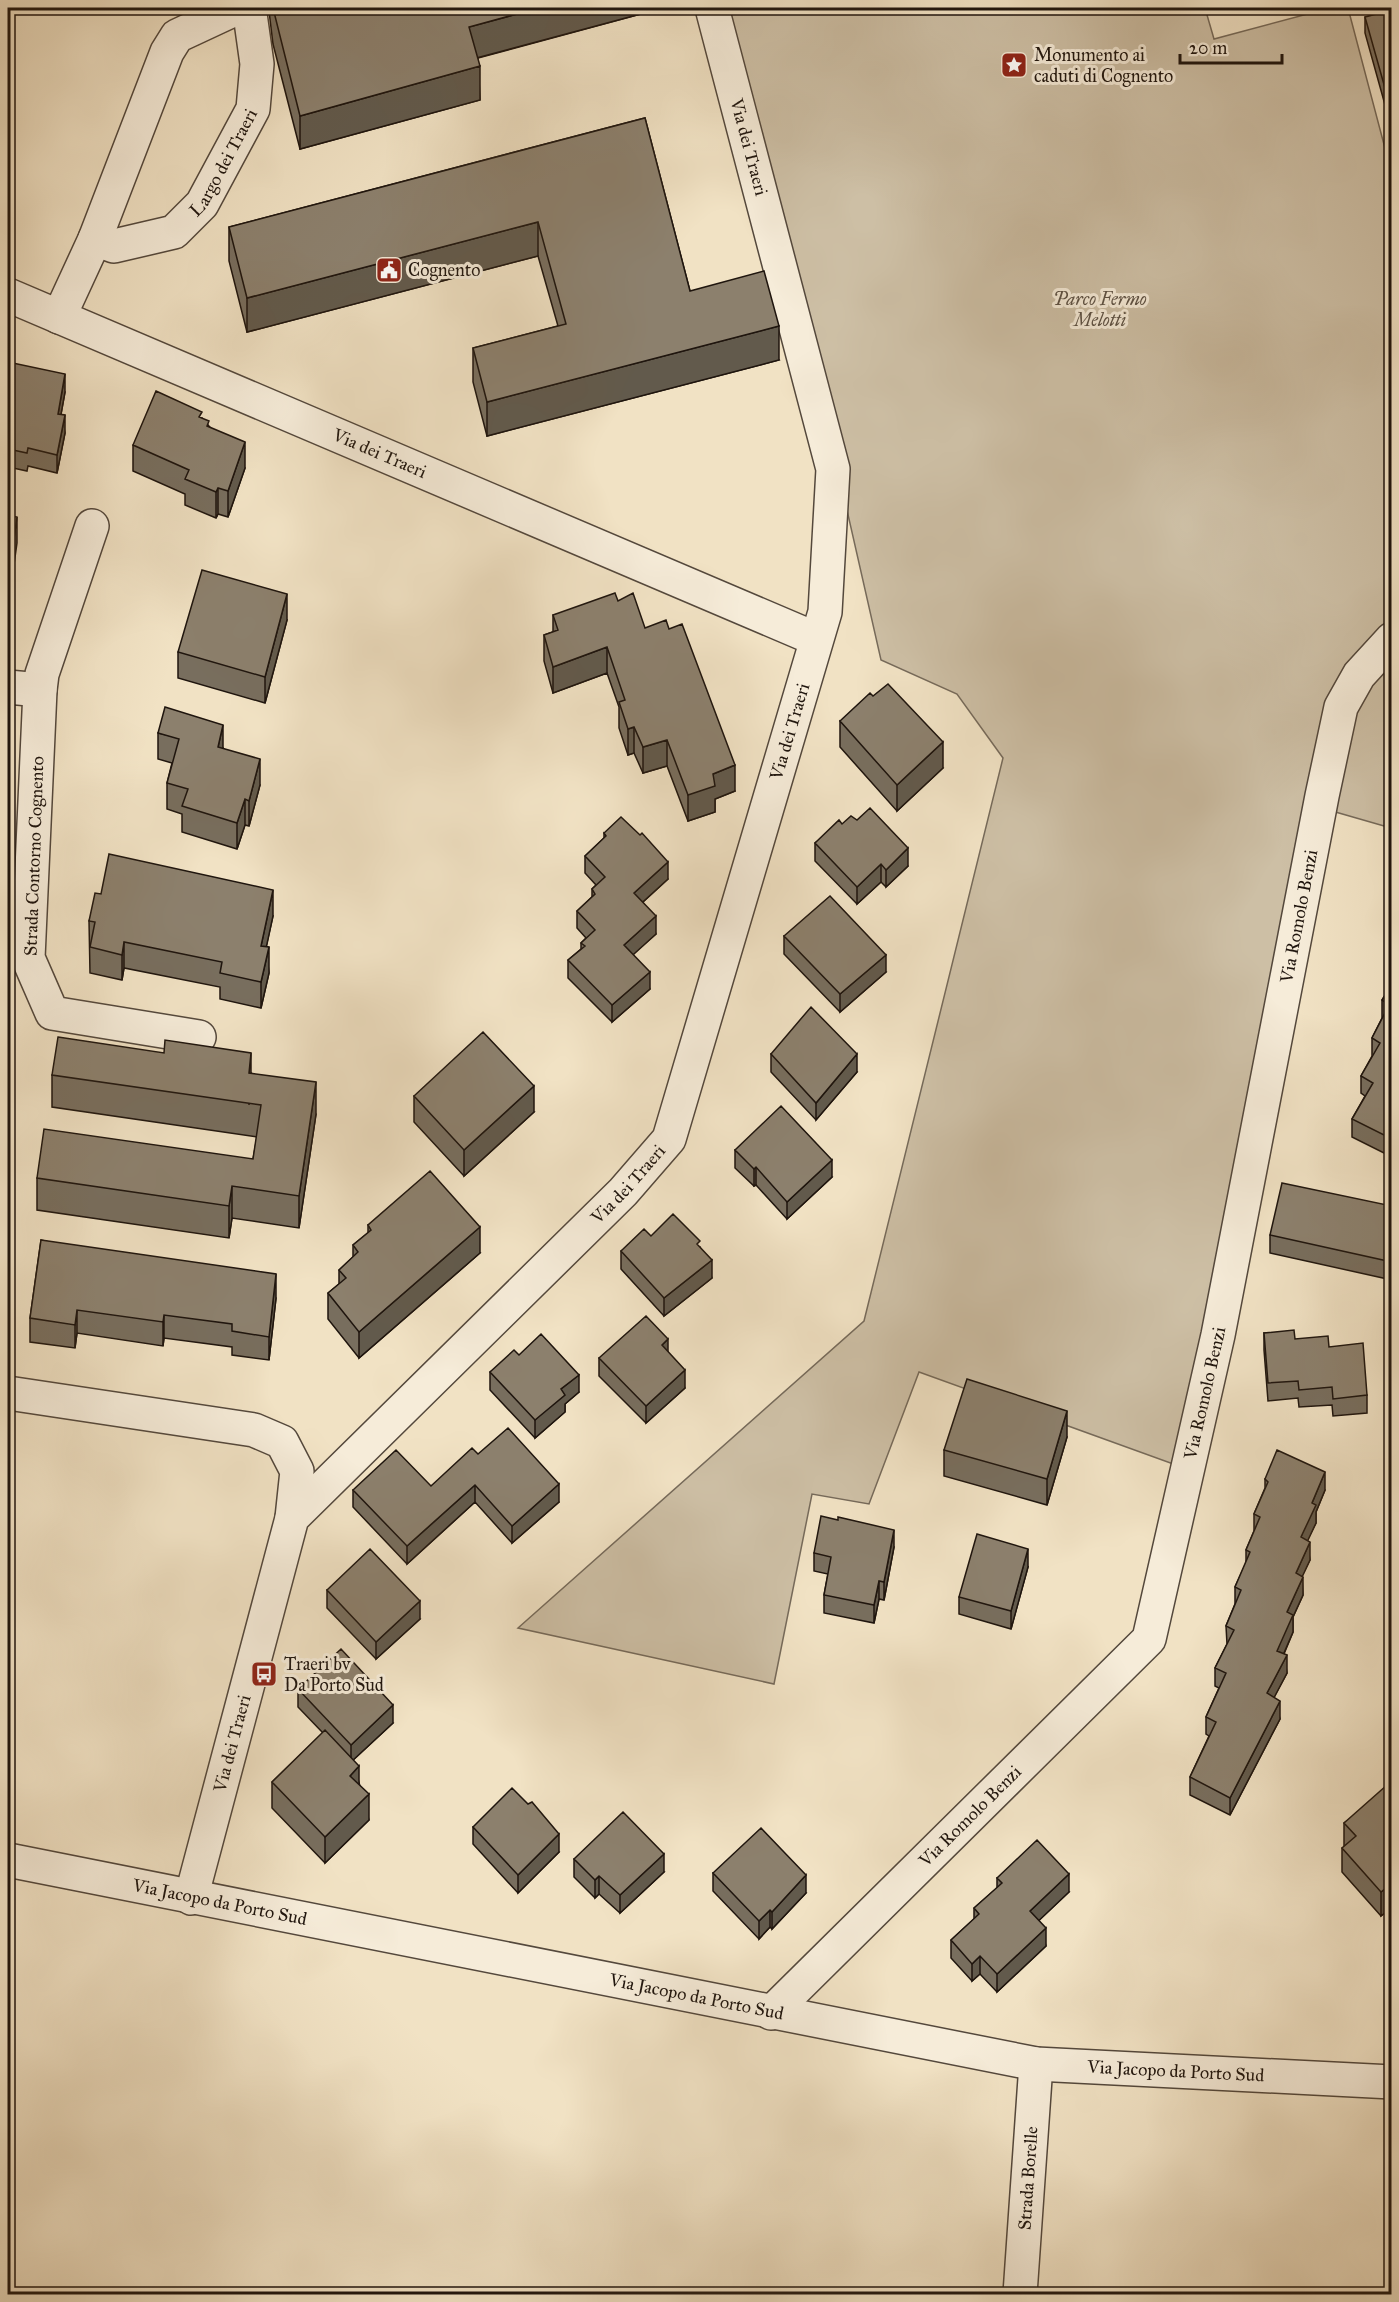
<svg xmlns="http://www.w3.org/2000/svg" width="1399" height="2302" font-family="'IM FELL Great Primer',serif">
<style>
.green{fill:#cdbfa5;stroke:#766a5a;stroke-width:1.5}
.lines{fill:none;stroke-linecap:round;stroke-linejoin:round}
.minor-casing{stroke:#54483c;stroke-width:36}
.tertiary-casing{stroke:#54483c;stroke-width:36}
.minor{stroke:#f6ecd9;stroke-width:33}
.tertiary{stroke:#f6ecd9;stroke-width:33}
.wall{fill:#786e5e;stroke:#1f150e;stroke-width:1.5}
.shaded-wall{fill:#625a4c;stroke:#1f150e;stroke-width:1.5}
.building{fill:#8c806d;stroke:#1f150e;stroke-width:1.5}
.labels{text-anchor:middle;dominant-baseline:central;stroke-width:6;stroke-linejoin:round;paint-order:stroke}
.poi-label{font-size:18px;fill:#1f150e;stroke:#f6ecd9;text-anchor:start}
.street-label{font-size:18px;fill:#1f150e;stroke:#f6ecd9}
.park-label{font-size:18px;font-style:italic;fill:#5c5043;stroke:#f6ecd9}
</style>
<rect width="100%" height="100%" fill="#f1e2c4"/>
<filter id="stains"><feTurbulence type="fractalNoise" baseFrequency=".00333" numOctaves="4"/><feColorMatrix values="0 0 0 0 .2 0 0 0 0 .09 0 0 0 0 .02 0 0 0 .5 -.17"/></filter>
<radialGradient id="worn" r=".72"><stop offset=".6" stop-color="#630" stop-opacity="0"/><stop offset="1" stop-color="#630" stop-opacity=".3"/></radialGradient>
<!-- green -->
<path class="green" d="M721 8H1205L1214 39 1330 8H1348L1391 171V828L1318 807 1176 1465 919 1372 869 1504 812 1494 774 1684 518 1628 864 1321 1003 758 957 694 881 660 827 422Z"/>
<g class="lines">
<defs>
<g id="minor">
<path id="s1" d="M95 239 114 246 174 232 202 204 253 109 257 64 250 14 240 8"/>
<path id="s2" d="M8 295 816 639"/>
<path d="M59 317 95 239 167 52 177 36 237 8"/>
<path d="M92 526 42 674 40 690 28 958 52 1013 199 1037"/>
<path d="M8 687 40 690"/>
<path d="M8 1393 254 1430 282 1442 297 1471 292 1518"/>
<path id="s3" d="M191 1898 292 1518 623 1192 669 1139 825 612 833 469 712 8"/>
<path id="s4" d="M771 2013 1149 1639 1218 1335 1322 796 1341 707 1359 675 1392 639"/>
</g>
<g id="tertiary">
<path id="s5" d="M8 1860 1036 2064 1392 2082"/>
<path id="s6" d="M1020 2294 1036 2064"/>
</g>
</defs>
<!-- minor casing -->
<use href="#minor" class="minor-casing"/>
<!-- tertiary casing -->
<use href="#tertiary" class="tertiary-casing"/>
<!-- minor -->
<use href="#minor" class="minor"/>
<!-- tertiary -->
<use href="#tertiary" class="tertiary"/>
</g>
<!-- wall -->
<path class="wall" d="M266 8H663L478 58 480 100 300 149 273 44 269 11Z
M1392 10V130L1365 33V17Z
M645 118 690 291 779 360 487 436 473 382V348L558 326 538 256 247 332 229 261V227Z
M8 366 65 392 61 414 65 433 57 473 28 466 27 471 8 467Z
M202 418 245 468 228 517 218 514 216 518 185 505V494L133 471V445Z
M618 601 645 628 735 791 715 799V812L688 821 667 766 643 773 634 753 628 755 619 728V707L607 673 553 693 544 661V635L553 632V615Z
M287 620 265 703 178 678V652Z
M840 721 943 768 897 811 840 747Z
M158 733 223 748 260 785 249 826 245 825 237 849 182 832V814L167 809V783L172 763 158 759Z
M842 824 908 866 886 887 881 882 857 904 815 861V843Z
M604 833 668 879 643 902 656 934 633 954 650 989 612 1022 568 978V960L581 949V943L586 938 577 928V911L592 897V889L596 885 585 873V856L604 838Z
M101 894 273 916 266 947 269 973 261 1008 220 999V987L124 968 122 980 90 973 89 921Z
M784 936 886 972 840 1012 784 954Z
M1392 961V981L1390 980V963Z
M1392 984V1157L1352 1137V1119L1365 1096 1361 1093V1076L1372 1056V1038L1382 1018V1000Z
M771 1054 857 1072 816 1120 771 1072Z
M251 1073 316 1114 299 1228 232 1218 229 1238 37 1210V1178L253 1159 257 1137 52 1107V1075Z
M414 1096 534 1112 464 1176 414 1122Z
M735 1150 832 1177 787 1219 756 1185 754 1186 735 1168Z
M1392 1206V1280L1270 1253V1235Z
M368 1225 480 1253 359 1358 328 1319V1293L339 1284V1270L353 1257V1245L368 1233Z
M651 1236 700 1247 712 1278 664 1316 621 1269V1251Z
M41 1240 276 1298 269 1360 232 1355V1347L164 1338 163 1346 77 1333 75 1348 30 1342V1318Z
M1264 1333 1329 1347 1367 1395V1413L1333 1416 1332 1405 1299 1407 1298 1398 1268 1401 1264 1350Z
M668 1352 685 1388 646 1423 599 1376V1358Z
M519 1355 579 1392 565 1404V1412L535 1438 490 1390V1372Z
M1067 1437 1047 1505 944 1476V1450Z
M478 1454 559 1502 512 1543 475 1502 407 1564 353 1507V1490L431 1486Z
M1265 1479 1325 1490 1316 1512V1523L1307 1541 1310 1560 1302 1576 1303 1595 1293 1617V1632L1284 1654 1287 1673 1274 1697 1280 1719 1230 1815 1190 1795V1777L1209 1736 1206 1734V1717L1219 1688 1215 1686V1668L1227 1644 1226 1626 1235 1604V1587L1246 1563V1550L1254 1531V1514L1265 1488Z
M894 1547 884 1600 879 1599 874 1623 824 1613V1595L828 1574 814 1571V1553Z
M1028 1567 1011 1629 959 1614V1597Z
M327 1590 420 1619 376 1659 327 1608Z
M298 1689 393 1723 353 1760 369 1820 325 1863 272 1808V1782L323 1733 298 1707Z
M1392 1790V1907L1381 1916 1342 1872V1848L1344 1847V1823Z
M473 1827 559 1852 518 1893 473 1844Z
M574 1859 664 1872 620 1913 599 1894 595 1898 574 1877Z
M713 1873 806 1893 772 1929 770 1927 759 1939 713 1891Z
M997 1878 1069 1892 1039 1920 1046 1946 997 1992 980 1974 972 1981 951 1958V1940L974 1919V1908L997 1888Z"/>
<!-- shaded-wall -->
<path class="shaded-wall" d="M539 8H663L469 60V27Z
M480 66V100L300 149V116Z
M538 222V256L247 332V298Z
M779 326V360L487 436V402Z
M65 374V392L58 431V414Z
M65 415V433L57 473V455Z
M245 442V468L228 517V491Z
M218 488V514L216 518V492Z
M17 517V543L8 607V581Z
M287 594V620L265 703V677Z
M607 647V673L553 693V667Z
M223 725V751L218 747Z
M634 727V753L628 755V729Z
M667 740V766L643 773V747Z
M943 742V768L897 811V785Z
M260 759V785L249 826V801Z
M735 765V791L715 799V812L688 821V795L713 774Z
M245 799V825L237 849V823Z
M908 848V866L886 887V870Z
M668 862V879L634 910V893Z
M881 864V882L857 904V887Z
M273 890V916L261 972V946Z
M656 916V934L624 963V945Z
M124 942V968L122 980V955Z
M269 947V973L261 1008V982Z
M886 955V972L840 1012V994Z
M650 972V989L612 1022V1005Z
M251 1053V1085L249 1105V1073Z
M857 1054V1072L816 1120V1103Z
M316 1082V1114L299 1228V1196Z
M534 1086V1112L464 1176V1150Z
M832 1160V1177L787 1219V1202Z
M756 1167V1185L754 1186V1169Z
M232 1186V1218L229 1238V1206Z
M480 1227V1253L359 1358V1332Z
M712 1260V1278L664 1316V1298Z
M276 1274V1298L269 1360V1337Z
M77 1310V1333L75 1348V1325Z
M164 1315V1338L163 1346V1322Z
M668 1339V1357L662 1345Z
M685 1370V1388L646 1423V1406Z
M579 1375V1392L565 1404V1412L535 1438V1420L561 1389Z
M1067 1411V1437L1047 1505V1479Z
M1325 1472V1490L1316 1512V1523L1301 1555V1537L1312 1503Z
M559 1484V1502L512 1543V1526Z
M475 1485V1502L407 1564V1546Z
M894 1530V1547L884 1600V1582Z
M1310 1542V1560L1296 1590V1573Z
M1028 1549V1567L1011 1629V1611Z
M1303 1577V1595L1293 1617V1632L1277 1669V1651L1287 1612Z
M879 1581V1599L874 1623V1605Z
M420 1601V1619L376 1659V1642Z
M1287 1655V1673L1267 1711V1693Z
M1280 1701V1719L1230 1815V1798Z
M393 1705V1723L351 1762V1745Z
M359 1766V1792L350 1776Z
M369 1794V1820L325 1863V1837Z
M559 1834V1852L518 1893V1875Z
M664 1854V1872L620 1913V1895Z
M1069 1874V1892L1030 1929V1911Z
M806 1875V1893L772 1929V1912Z
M599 1876V1894L595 1898V1880Z
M1392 1883V1907L1381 1916V1892Z
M770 1910V1927L759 1939V1921Z
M1046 1928V1946L997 1992V1974Z
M980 1956V1974L972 1981V1964Z"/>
<!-- building -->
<path class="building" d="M273 8H539L469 27 480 66 300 116Z
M1392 10V113L1365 17Z
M645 118 690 291 764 271 779 326 487 402 473 348 566 324 538 222 247 298 229 227Z
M8 362 65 374 58 414 65 415 57 455 28 448 27 453 8 449Z
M156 391 202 412 199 417 209 421 207 426 245 442 228 491 218 488 216 492 185 479 189 470 133 445Z
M8 515 17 517 8 581Z
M202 570 287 594 265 677 178 652Z
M615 593 618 601 633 593 645 628 666 620 669 629 682 624 735 765 713 774 715 786 688 795 667 740 643 747 634 727 628 729 619 702 625 700 607 647 553 667 544 635 558 630 553 615Z
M888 684 943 742 897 785 840 721 870 693 873 696Z
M165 707 223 725 218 747 260 759 249 801 245 799 237 823 182 806 188 789 167 783 179 739 158 733Z
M870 808 908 848 886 870 881 864 857 887 815 843 839 820 842 824 851 816 857 820Z
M621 817 640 835 642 833 668 862 634 893 656 916 624 945 650 972 612 1005 568 960 585 946 581 943 595 930 577 911 595 894 592 889 605 877 585 856 606 836 604 833Z
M109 854 273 890 261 946 269 947 261 982 220 973 222 962 124 942 122 955 90 947 95 922 89 921 95 893 101 894Z
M830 896 886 955 840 994 784 936Z
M1392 984V1139L1352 1119 1373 1083 1361 1076 1380 1043 1372 1038 1389 1005 1382 1000Z
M811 1007 857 1054 816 1103 771 1054Z
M483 1032 534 1086 464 1150 414 1096Z
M58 1037 164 1053 165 1040 251 1053 249 1073 316 1082 299 1196 232 1186 229 1206 37 1178 44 1129 253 1159 261 1105 52 1075Z
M781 1106 832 1160 787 1202 756 1167 754 1169 735 1150Z
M430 1171 480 1227 359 1332 328 1293 346 1278 339 1270 358 1252 353 1245 371 1230 368 1225Z
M1282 1183 1392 1206V1262L1270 1235Z
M673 1214 700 1241 697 1244 712 1260 664 1298 621 1251 644 1229 651 1236Z
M41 1240 276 1274 269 1337 232 1331V1324L164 1315 163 1322 77 1310 75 1325 30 1318Z
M646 1316 668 1339 662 1345 685 1370 646 1406 599 1358Z
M1294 1330 1295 1339 1328 1336 1329 1347 1363 1343 1367 1395 1333 1399 1332 1387 1299 1390 1298 1381 1268 1383 1264 1333Z
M541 1334 579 1375 561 1389 565 1395 535 1420 490 1372 514 1350 519 1355Z
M967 1379 1067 1411 1047 1479 944 1450Z
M508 1428 559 1484 512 1526 475 1485 407 1546 353 1490 396 1450 431 1486 472 1448 478 1454Z
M1277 1450 1325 1472 1312 1503 1316 1505 1301 1537 1310 1542 1296 1573 1303 1577 1287 1612 1293 1615 1277 1651 1287 1655 1267 1693 1280 1701 1230 1798 1190 1777 1216 1722 1206 1717 1226 1673 1215 1668 1234 1630 1226 1626 1241 1590 1235 1587 1250 1552 1246 1550 1260 1517 1254 1514 1268 1482 1265 1479Z
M821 1516 838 1520V1517L894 1530 884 1582 879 1581 874 1605 824 1595 831 1557 814 1553Z
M977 1534 1028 1549 1011 1611 959 1597Z
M370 1549 420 1601 376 1642 327 1590Z
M341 1649 393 1705 351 1745 298 1689Z
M325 1730 359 1766 350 1776 369 1794 325 1837 272 1782Z
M1387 1785 1392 1790V1883L1381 1892 1342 1848 1356 1836 1344 1823Z
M512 1788 528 1804 532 1802 559 1834 518 1875 473 1827Z
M623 1812 664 1854 620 1895 599 1876 595 1880 574 1859Z
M761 1828 806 1875 772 1912 770 1910 759 1921 713 1873Z
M1037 1840 1069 1874 1030 1911 1046 1928 997 1974 980 1956 972 1964 951 1940 979 1914 974 1908 1002 1883 997 1878Z"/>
<!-- icons -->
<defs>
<symbol id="sight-square" viewBox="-11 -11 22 22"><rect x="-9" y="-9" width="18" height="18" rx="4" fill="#8f2418" stroke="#f6ecd9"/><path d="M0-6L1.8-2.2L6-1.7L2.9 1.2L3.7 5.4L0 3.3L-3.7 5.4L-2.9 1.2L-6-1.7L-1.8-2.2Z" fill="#fff"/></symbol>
<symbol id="civic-square" viewBox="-11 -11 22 22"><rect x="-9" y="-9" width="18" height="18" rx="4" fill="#8f2418" stroke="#f6ecd9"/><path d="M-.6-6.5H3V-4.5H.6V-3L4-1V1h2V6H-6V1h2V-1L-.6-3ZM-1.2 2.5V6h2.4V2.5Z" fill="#fff"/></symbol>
<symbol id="bus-square" viewBox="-11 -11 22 22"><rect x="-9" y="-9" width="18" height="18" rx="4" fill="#8f2418" stroke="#f6ecd9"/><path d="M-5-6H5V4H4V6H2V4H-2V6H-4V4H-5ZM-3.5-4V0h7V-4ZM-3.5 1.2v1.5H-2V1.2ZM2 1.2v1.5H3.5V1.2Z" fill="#fff"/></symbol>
</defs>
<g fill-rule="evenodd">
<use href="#sight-square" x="999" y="50" width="30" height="30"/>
<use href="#civic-square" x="374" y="255" width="30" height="30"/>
<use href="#bus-square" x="249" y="1659" width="30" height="30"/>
</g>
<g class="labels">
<!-- poi labels -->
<g class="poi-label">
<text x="1034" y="55">Monumento ai<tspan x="1034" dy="21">caduti di Cognento</tspan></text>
<text x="408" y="270">Cognento</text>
<text x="284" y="1664">Traeri bv<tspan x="284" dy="21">Da Porto Sud</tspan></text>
</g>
<!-- street labels -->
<g class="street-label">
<text transform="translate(749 147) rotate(75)">Via dei Traeri</text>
<text stroke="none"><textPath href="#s1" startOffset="168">Largo dei Traeri</textPath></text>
<text stroke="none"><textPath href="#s2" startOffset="404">Via dei Traeri</textPath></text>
<text stroke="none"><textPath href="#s3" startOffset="1353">Via dei Traeri</textPath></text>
<text transform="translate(34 856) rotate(-88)">Strada Contorno Cognento</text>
<text stroke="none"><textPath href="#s4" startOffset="1270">Via Romolo Benzi</textPath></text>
<text stroke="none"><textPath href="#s3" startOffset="867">Via dei Traeri</textPath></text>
<text stroke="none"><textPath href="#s4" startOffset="784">Via Romolo Benzi</textPath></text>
<text stroke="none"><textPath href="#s3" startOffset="160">Via dei Traeri</textPath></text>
<text stroke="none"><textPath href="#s4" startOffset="280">Via Romolo Benzi</textPath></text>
<text stroke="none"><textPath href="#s5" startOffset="216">Via Jacopo da Porto Sud</textPath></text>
<text stroke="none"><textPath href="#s5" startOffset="702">Via Jacopo da Porto Sud</textPath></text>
<text stroke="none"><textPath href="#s5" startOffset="1188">Via Jacopo da Porto Sud</textPath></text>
<text stroke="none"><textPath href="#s6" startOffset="116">Strada Borelle</textPath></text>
</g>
<!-- park labels -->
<g class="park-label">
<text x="1100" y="299">Parco Fermo<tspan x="1100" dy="21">Melotti</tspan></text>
</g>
</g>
<!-- margin -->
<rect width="1399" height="2302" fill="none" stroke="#f1e2c4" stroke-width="30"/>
<rect x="9" y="9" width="1381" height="2284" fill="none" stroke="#1f150e" stroke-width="3"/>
<rect x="15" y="15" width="1369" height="2272" fill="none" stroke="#1f150e" stroke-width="1.5"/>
<!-- scale -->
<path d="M1180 54v9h102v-9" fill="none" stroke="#1f150e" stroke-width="3"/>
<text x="1189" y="54" font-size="18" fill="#1f150e" stroke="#f6ecd9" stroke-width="4.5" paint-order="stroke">20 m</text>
<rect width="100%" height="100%" filter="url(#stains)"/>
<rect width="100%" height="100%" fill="url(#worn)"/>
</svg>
